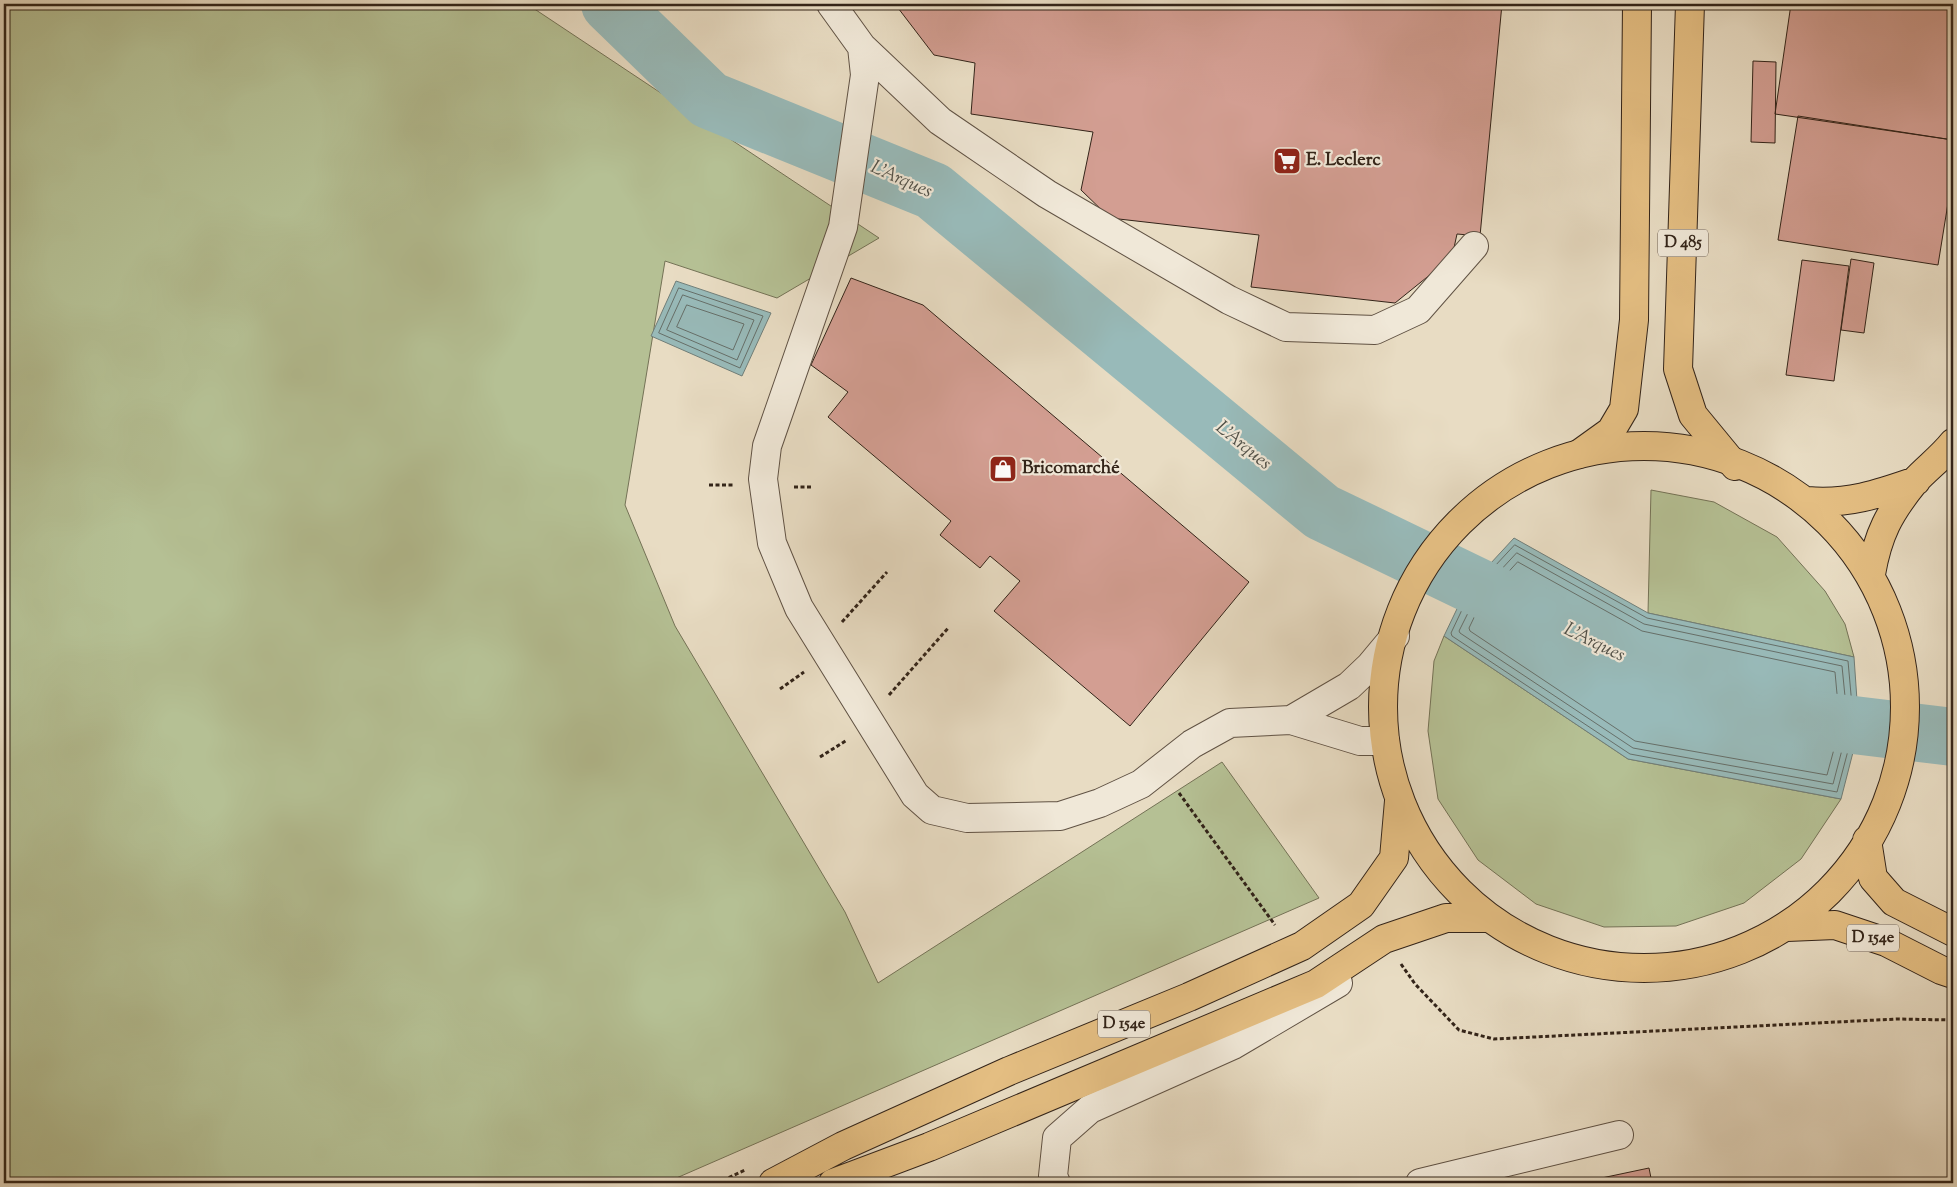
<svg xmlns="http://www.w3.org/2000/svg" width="1957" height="1187" font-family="'Sorts Mill Goudy',serif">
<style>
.green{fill:#b5c094;stroke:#747256}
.water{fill:#98bab9;stroke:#707e79}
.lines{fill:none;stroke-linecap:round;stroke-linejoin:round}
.shore{stroke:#666f69;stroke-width:1}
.river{stroke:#98bab9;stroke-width:58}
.building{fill:#d39e92;stroke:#332419}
.minor-casing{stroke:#605244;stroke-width:30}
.major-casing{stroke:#332419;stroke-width:30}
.highway-casing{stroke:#332419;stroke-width:30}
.path{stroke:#332419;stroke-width:3;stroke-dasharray:4 2.5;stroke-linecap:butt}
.minor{stroke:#f0e8d8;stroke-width:28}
.major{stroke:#e4be82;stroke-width:28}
.highway{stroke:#e4be82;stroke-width:28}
.labels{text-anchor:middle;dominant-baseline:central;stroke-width:4.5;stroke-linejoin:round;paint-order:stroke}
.shield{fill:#f0e8d8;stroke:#6c5f52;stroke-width:1}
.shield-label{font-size:16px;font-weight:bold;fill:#332419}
.poi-label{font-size:18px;font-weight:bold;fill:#332419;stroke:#f0e8d8;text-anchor:start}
.water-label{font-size:19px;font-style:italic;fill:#515149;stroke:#f0e8d8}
</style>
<rect width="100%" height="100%" fill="#e8dcc3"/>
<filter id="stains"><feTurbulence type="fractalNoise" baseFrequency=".004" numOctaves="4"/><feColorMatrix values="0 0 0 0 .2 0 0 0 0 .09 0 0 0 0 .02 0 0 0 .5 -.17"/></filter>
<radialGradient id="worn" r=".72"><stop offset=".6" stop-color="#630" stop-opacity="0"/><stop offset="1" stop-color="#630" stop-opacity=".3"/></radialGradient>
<!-- green -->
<path class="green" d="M4 4H527L879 238 777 298 665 261 625 505 675 626 845 912 878 983 1222 762 1319 898 665 1183H4Z
M1651 490 1714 502 1777 537 1825 591 1845 624 1854 657 1648 613Z
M1444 636 1628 759 1841 799 1801 859 1744 903 1676 926 1604 927 1536 904 1478 860 1438 799 1428 731 1434 661Z"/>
<!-- water -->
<path class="water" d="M676 281 771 313 742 376 651 336Z
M1514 538 1648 613 1854 657 1859 729 1841 799 1628 759 1444 636 1466 590Z"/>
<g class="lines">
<!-- shore -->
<path class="shore" d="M679 288 763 316 740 368 659 333Z
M683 295 754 320 737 360 667 330Z
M687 305 744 324 733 350 677 327Z
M1515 545 1647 618 1848 661 1854 728 1837 792 1630 754 1452 636 1451 633 1470 593Z
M1517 553 1644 624 1842 666 1848 727 1833 784 1633 748 1460 633 1459 631 1476 597Z
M1518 562 1642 631 1835 672 1840 727 1827 775 1635 741 1470 631 1469 628 1482 601Z"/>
<!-- river -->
<path class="river" d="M610 4 709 100 933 191 1322 512 1544 619
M1779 716 1953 737"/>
</g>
<!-- building -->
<path class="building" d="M895 4H1502L1480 236 1457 234 1452 257 1395 303 1251 287 1259 235 1110 218 1081 190 1093 132 971 114 975 63 934 55Z
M1791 4H1953V140L1775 114Z
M1753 61 1776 62 1775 143 1751 142Z
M1798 116 1953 140V172L1938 265 1778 240Z
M1851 259 1874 263 1864 333 1841 330Z
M1802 260 1849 266 1834 381 1786 375Z
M851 278 923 305 1249 582 1130 726 994 611 1020 581 990 556 980 568 940 535 951 521 828 417 848 392 811 365Z
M1649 1168 1652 1183H1578Z"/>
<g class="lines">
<defs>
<path id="minor" d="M831 4 862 47 865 75 843 227 767 446 763 479 772 543 799 608 915 795 932 810 967 818 1060 816 1100 803 1141 784 1192 744 1230 723 1291 720 1360 741H1385
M862 47 940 121 1047 194 1229 300 1286 327 1375 330 1418 310 1474 246
M1291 720 1349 686 1370 666 1395 636
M1056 1183 1053 1176 1057 1138 1090 1109 1233 1045 1338 983
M1420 1183 1619 1135"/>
<path id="major" d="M1383 707a261 261 0 1 1 522 0a261 261 0 1 1-522 0Z
M1807 501C1846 505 1879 494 1916 481
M1871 574C1878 534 1889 513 1915 481 1927 468 1942 457 1953 443
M1867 840 1873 878 1894 902 1953 932
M1787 927 1835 925 1886 942 1941 970 1953 974
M773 1183 843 1146 1009 1071 1189 997 1302 946 1361 905 1394 858 1399 801
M833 1183 929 1147 1316 984 1384 939 1446 918H1488"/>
<path id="highway" d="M1690 4 1678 369 1693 415 1735 466
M1579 454 1611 431 1624 409 1634 320 1637 4"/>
</defs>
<!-- minor casing -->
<use href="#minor" class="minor-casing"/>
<!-- major casing -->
<use href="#major" class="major-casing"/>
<!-- highway casing -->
<use href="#highway" class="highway-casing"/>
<!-- path -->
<path class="path" d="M709 485H734
M794 487H813
M842 622 887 572
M780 689 804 672
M889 695 949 627
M820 757 847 740
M1179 793 1275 925
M1401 964 1415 984 1459 1030 1494 1039 1897 1019 1953 1020
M717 1183 745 1170"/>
<!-- minor -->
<use href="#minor" class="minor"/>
<!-- major -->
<use href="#major" class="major"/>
<!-- highway -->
<use href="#highway" class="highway"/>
</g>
<!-- icons -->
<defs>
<symbol id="supermarket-square" viewBox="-11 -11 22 22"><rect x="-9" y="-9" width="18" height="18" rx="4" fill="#8f2418" stroke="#f0e8d8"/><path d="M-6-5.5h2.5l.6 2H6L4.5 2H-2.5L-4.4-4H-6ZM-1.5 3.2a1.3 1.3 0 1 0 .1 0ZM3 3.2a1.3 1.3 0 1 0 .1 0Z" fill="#fff"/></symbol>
<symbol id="shop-square" viewBox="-11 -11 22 22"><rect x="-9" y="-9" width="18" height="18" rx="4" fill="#8f2418" stroke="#f0e8d8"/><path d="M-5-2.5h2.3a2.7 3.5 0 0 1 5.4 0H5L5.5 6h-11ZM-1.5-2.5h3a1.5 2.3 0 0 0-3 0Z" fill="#fff"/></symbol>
</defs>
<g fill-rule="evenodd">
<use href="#supermarket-square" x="1271" y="145" width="32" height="32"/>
<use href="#shop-square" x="987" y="453" width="32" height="32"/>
</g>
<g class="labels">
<!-- shield labels -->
<g class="shield">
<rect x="1658" y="229.5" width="50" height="27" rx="4"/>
<rect x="1847" y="924.5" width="52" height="27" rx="4"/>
<rect x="1098" y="1010.5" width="52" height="27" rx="4"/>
</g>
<g class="shield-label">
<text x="1683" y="243">D 485</text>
<text x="1873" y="938">D 154e</text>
<text x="1124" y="1024">D 154e</text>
</g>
<!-- poi labels -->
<g class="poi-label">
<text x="1306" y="161">E. Leclerc</text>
<text x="1022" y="469">Bricomarché</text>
</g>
<!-- water labels -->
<g class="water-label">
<text transform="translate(901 180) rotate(24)">L'Arques</text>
<text transform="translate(1243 446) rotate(39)">L'Arques</text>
<text transform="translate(1594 643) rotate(26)">L'Arques</text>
</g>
</g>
<!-- margin -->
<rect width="1957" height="1187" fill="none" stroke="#e8dcc3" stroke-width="20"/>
<rect x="5" y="5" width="1947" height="1177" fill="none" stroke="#332419" stroke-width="2.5"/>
<rect x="10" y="10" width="1937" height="1167" fill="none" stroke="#332419"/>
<rect width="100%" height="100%" filter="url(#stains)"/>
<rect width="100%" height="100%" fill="url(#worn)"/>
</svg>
